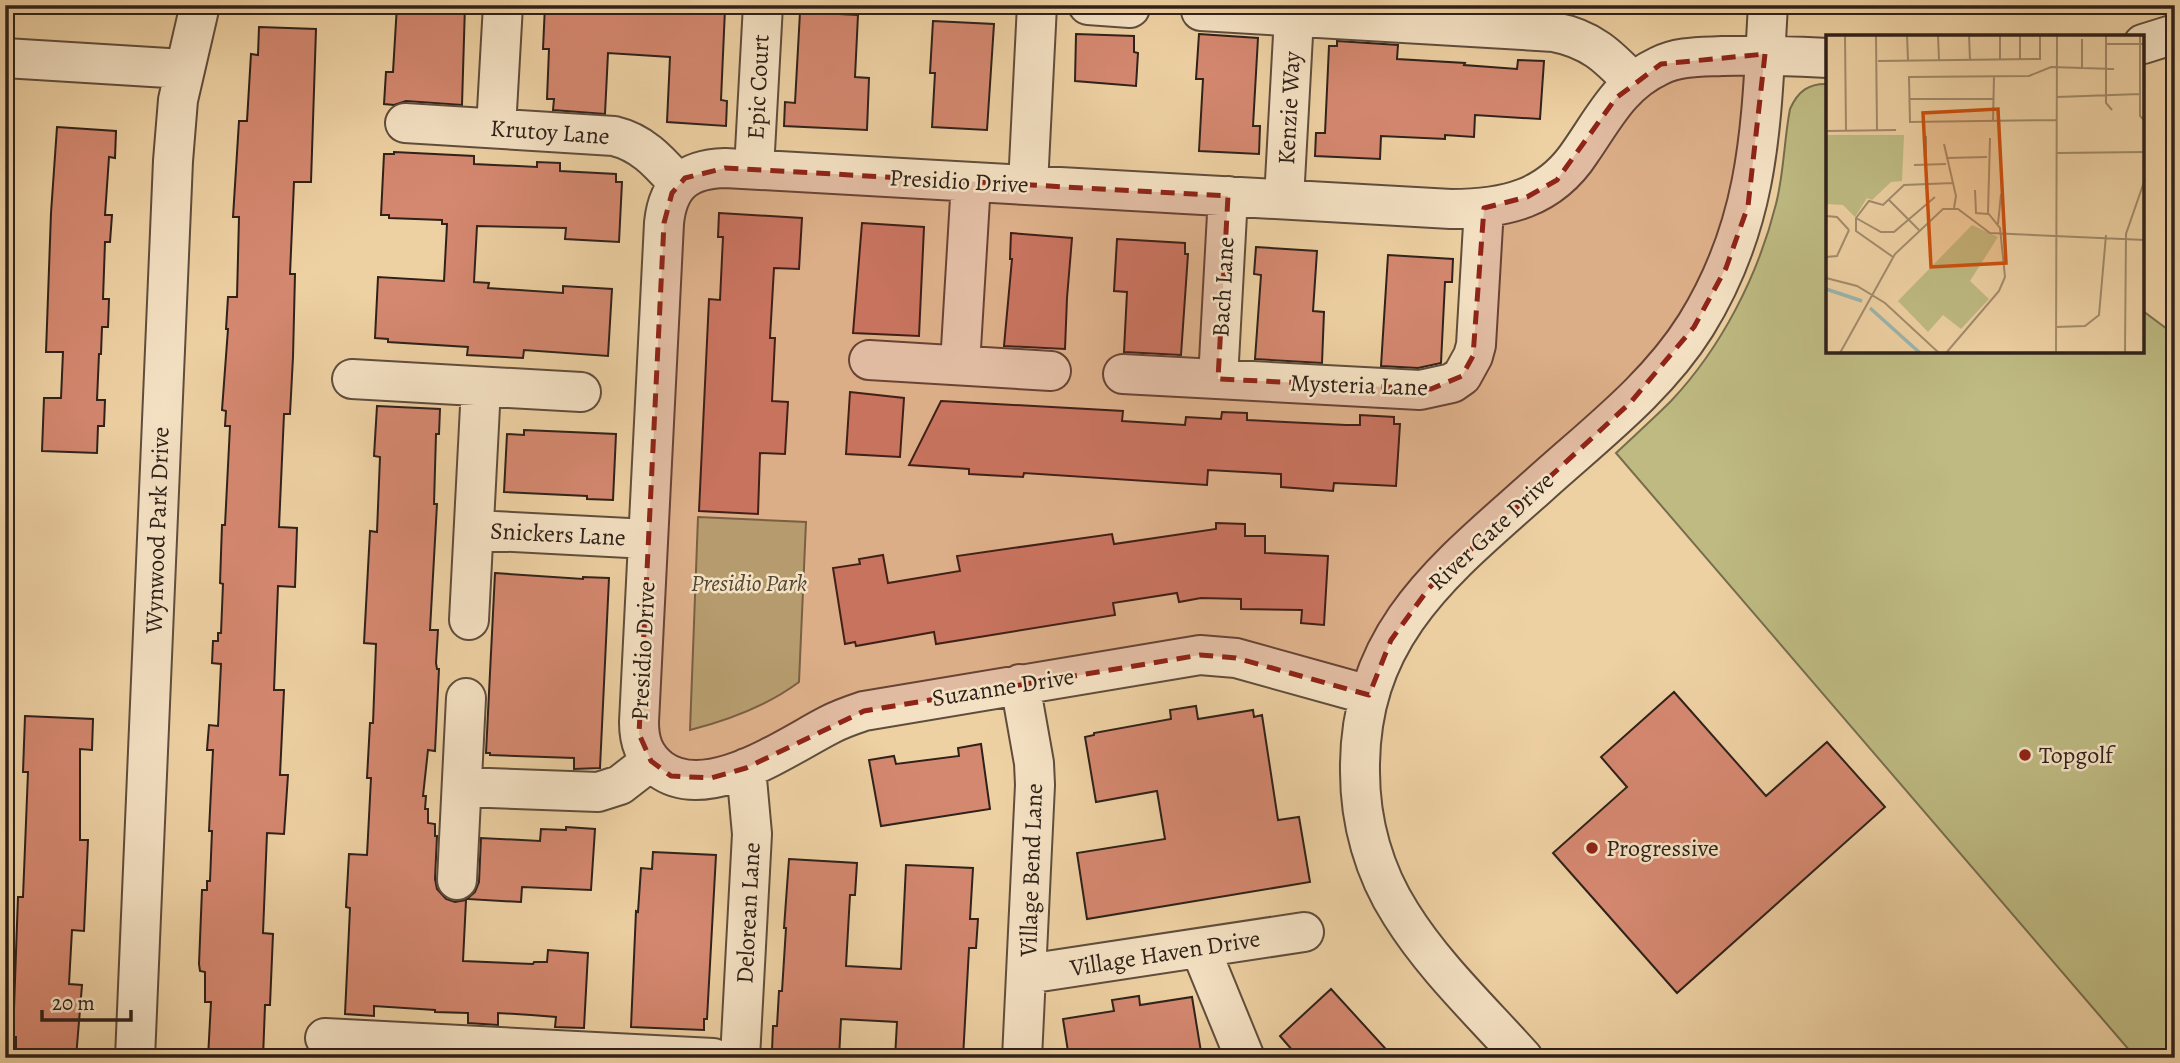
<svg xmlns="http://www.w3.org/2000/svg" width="2180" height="1063" font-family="Alegreya,serif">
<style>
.green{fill:#beba82;stroke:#766e4e;stroke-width:2}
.building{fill:#d58870;stroke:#2f211a;stroke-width:2}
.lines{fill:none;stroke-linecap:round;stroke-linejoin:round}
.minor-casing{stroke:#5f4d3c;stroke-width:42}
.minor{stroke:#f4e1c3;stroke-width:38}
.marked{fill:#8f2418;fill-opacity:0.2;stroke:#8f2418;stroke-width:5;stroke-dasharray:14 9;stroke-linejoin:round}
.poi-dot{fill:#8f2418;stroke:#f4e1c3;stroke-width:2.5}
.labels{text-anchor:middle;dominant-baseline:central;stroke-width:5;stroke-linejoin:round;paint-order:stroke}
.street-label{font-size:24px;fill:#2f211a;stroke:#f4e1c3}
.park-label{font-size:24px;font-style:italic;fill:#534734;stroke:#f4e1c3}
.poi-label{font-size:24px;fill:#2f211a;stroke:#f4e1c3;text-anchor:start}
.inset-river{fill:none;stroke:#9bb5ae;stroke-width:3.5}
.inset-road{fill:none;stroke:#a28b6c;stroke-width:2}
.view{fill:#cc510e;fill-opacity:0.15;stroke:#cc510e;stroke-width:3.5}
.inset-edge{fill:none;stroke:#2f211a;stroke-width:3.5}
</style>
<rect width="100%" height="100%" fill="#eed1a3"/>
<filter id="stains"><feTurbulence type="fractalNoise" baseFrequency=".00286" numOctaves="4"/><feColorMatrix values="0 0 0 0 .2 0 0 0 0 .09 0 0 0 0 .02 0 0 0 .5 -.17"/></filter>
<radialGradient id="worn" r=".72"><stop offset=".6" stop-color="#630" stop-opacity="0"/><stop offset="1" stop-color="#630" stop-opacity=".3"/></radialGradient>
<!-- green -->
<path class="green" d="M1828 84V352H2143V311L2175 335V1058H2136L1616 453C1634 436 1653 419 1671 401 1721 348 1758 276 1776 204 1784 173 1784 140 1790 109 1798 91 1809 83 1828 84Z
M698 517 806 522 799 682C767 706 729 720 690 730Z"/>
<!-- building -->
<path class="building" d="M397 5H465L462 105 406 101 394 105 384 104 386 72H393Z
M545 5H656L725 9 721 100 727 101 726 126 667 122 670 57 608 53 605 114 553 110 554 99H547L549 49H543Z
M800 12 858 15 855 77 869 78 867 130 784 126 785 102 795 103Z
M933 21 994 24 987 130 932 127 935 73H930Z
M259 27 316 29 311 182H294L290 274H295L293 357 290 414H284L279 527 297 528 295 587 278 586 274 690H284L280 775H288L284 834 267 833 263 933 273 934 270 1005H265L263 1058H208L211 1002H205V972L200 971 199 964 202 890H207V881H210L212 831H209L213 750H207L209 725 218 726 221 664 212 663 213 641H218V633H221L223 584 220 583 222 525H225L230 426H225L226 411 222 410 228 329H226L228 297H237L239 217H233L239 121H247L251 54 258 55Z
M1076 34 1134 36V52L1138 53 1136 86 1075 81Z
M1199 34 1258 38 1253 126H1260L1259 154 1199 151 1203 79H1196Z
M1337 41 1398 45 1397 59 1465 63 1464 65 1517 69 1518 60 1544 61 1540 119 1475 115 1474 137 1445 135V139L1381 136 1380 159 1315 156 1316 133H1325L1329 46H1337Z
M57 127 116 131 115 158 109 157 105 215H112L110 242H105L103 299H109L108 327H102L101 354H99L97 400H105L104 426H98L97 453 42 451 44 398H61L63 352H46L51 213Z
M394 152 474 156V164L537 167V162L560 163V171L616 174V182H622L619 242 565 239 566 228 477 226 474 282 489 283 488 288 563 293V286L612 289 608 356 524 350 523 358 467 355 468 347 388 342V339L375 338 378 277 444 281 447 224H442V220L389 218V215H381L384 154H394Z
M719 213 802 218 799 269 774 268 770 338H775L772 401 788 402 785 454 760 453 758 514 699 511 709 299 720 300 723 237H718Z
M862 223 924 227 919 336 853 333Z
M1011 233 1072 238 1067 298 1065 349 1004 346 1012 259H1010Z
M1117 239 1185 243V254H1188L1181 355 1124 352 1127 292 1114 291Z
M1256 247 1317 251 1313 311 1324 312 1322 363 1255 359 1261 275 1254 274Z
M1388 255 1453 259 1452 282H1445L1441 363 1418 368 1381 366Z
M850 392 904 398 900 457 846 454Z
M941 401 1123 411 1122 421 1185 425 1186 417 1221 419 1222 412 1247 413V420L1346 425H1360V415L1394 417V424H1400L1396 486 1334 483 1333 491 1281 487V474L1208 470 1207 485 1024 473 1023 477 969 474V469L909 465Z
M377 406 440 409 439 434H436L434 504H437L430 630H438L436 663 437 669H439L435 751 428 750 423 796H426L425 809H428V823L435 824V836H437L435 879 437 889 446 899 455 902 466 900 463 961 533 964 534 962H547L548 950 588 953 584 1028 555 1027 556 1017 531 1015 498 1013V1025L468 1023V1013L435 1012V1010L374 1006V1016L345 1014 350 908 346 907 349 854 367 855 371 778H367L370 723H373L376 644 364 643 370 531 377 532 380 457 374 456Z
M524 430 616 434 613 500 587 499V496L504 492 507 434 524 435Z
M1216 523 1245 524V536H1265V553L1328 556 1324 625 1301 623 1302 610 1241 609V599L1201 598 1179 602 1177 593 1113 603 1115 615 936 644 934 632 856 646 855 642 845 644 833 568 860 564 859 559 883 555 888 583 960 571 957 556 1112 534 1114 544 1216 529Z
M495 573 583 579V577L609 578 600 768 574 769V758L490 755V753H486Z
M1674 692 1766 796 1827 742 1885 807 1677 993 1553 853 1627 787 1601 757Z
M1196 706 1198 719 1253 710 1254 717 1262 715 1278 820 1299 817 1310 882 1087 919 1077 853 1165 839 1157 791 1096 802 1085 737 1094 735V733L1171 719 1170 710Z
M25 716 93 719 92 750 80 749V840H88L84 931 72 930 69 984 82 985 76 1058H16V1037H13L16 952 18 897H23L28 772H23Z
M981 744 990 809 881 826 869 760 894 756 896 764 959 756 958 748Z
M566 827 595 829 591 890 522 887 521 902 467 899 475 892 479 882 481 838 540 841 541 829 566 830Z
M653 852 716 855 707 1019H704V1030L631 1027 636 911 638 912 641 868 652 869Z
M789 859 857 863 855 895H850L846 966 901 969 906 865 973 868 970 919H978L976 948H969L963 1058H895L897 1022 841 1019 839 1058H783L784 1051H772L773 1026H777L779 991H782L786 928H784Z
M1331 989 1394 1058H1299L1280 1036Z
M1139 996 1140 1005 1192 997 1202 1058H1069L1063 1019 1114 1011 1112 1000Z"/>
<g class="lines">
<defs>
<path id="minor" d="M1088 5 1130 8
M1201 11 1554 32C1591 39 1608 56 1633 82
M2143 44 2175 34
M5 58 184 69
M405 123 614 136C643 143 659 162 678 183
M496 128 503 5
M754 169 763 5
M1028 185 1037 5
M1284 199 1294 17
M869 360 1051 371
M960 365 971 182
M1123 374 1420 390 1452 383 1462 376 1473 356 1476 345 1484 208
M352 379 581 392
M1218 379 1228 196
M474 530 648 539
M469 620 481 387
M1020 684 1034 763 1035 785 1022 1058
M1369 695 1236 658 1200 655 864 711C852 715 840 719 829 725 786 747 707 804 660 769 644 756 639 742 639 722L664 223C668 184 687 169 725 168L1451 209C1505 209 1550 199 1581 151 1604 118 1620 84 1659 66 1678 56 1701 57 1722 56 1757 55 1792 56 1828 58
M462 787 598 792 620 785 651 761
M457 880 466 698
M1200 948 1245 1058
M1027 974 1304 932
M325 1038 713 1058
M135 1058 173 161 178 100 200 5
M740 1058 752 834 746 768
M1523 1058C1482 1012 1434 967 1401 914 1374 872 1360 822 1360 772 1358 634 1445 569 1538 486 1593 436 1656 389 1696 325 1761 220 1761 124 1768 5"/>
</defs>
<!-- minor casing -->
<use href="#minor" class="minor-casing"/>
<!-- minor -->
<use href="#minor" class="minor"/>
</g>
<!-- marked area -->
<path class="marked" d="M1765 54 1748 206 1726 268 1694 327 1630 403 1429 588 1391 640 1369 695 1236 658 1200 655 864 711 746 768 711 778 671 776 651 761 639 734 664 223 672 193 685 178 725 168 1228 196 1218 379 1431 389 1462 376 1473 356 1484 208 1527 197 1557 180 1616 98 1661 64Z"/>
<!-- markers -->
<g class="poi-dot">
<circle cx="2025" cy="755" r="7"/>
<circle cx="1592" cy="848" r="7"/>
</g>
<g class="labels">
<!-- street labels -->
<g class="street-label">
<text transform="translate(758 87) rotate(-87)">Epic Court</text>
<text transform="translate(1289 108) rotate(-87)">Kenzie Way</text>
<text transform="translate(550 132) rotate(4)">Krutoy Lane</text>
<text transform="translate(959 181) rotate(3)">Presidio Drive</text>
<text transform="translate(1223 287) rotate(-87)">Bach Lane</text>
<text transform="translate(1359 385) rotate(2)">Mysteria Lane</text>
<text transform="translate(157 530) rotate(-88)">Wynwood Park Drive</text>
<text transform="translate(1491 531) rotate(-43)">River Gate Drive</text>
<text transform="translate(558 534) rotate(3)">Snickers Lane</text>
<text transform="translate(643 651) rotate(-87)">Presidio Drive</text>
<text transform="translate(1003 687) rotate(-9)">Suzanne Drive</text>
<text transform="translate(1031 870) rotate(-88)">Village Bend Lane</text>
<text transform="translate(748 913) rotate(-87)">Delorean Lane</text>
<text transform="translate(1165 953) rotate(-9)">Village Haven Drive</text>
</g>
<!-- park labels -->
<g class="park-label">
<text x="749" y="583">Presidio Park</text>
</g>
<!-- poi labels -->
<g class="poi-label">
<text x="2039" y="755">Topgolf</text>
<text x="1606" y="848">Progressive</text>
</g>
</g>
<!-- overview -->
<g transform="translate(1826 35)">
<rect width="318" height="318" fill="#eed1a3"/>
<path d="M0 100H78L76 146 65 147 46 165 41 163 29 182 17 170 0 169ZM146 190 172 202 144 246 163 264 135 294 117 280 102 297 72 266Z" fill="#beba82"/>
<path class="inset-river" d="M0 254 36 266M44 273 94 318"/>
<path class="inset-road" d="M19 0 20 95M50 0 51 95M81 0 82 25M112 0 113 25M143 0 144 25M174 0V25M194 0V25M280 0V68L286 75M314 0V81L319 86M256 4V33M280 9H319M52 26 214 24V0M231 62 314 59M83 64H168M231 85 84 87 83 42 203 41 225 32 288 34M167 87 168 41M0 96 70 95M100 101V130M118 109 130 161 128 173M231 118 319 117M120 123 161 122M88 130 120 129M149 155 150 178 162 179M63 165 93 195M0 181 11 182 23 195M30 183 55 197H68L109 162M172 189 175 159M0 222 11 221 23 195M67 222 30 196V183L43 166 57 170 78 150 127 148M0 243 31 251 59 268 113 318M230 292 259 291 273 280 280 200M14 318 69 219 117 174H132L164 198 319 205M120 318 173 256 179 242 174 193 162 178 164 103M230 318 231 0M299 318 300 199 319 144"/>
<path class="view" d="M172 74 180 228 105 232 97 78Z"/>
<rect width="318" height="318" class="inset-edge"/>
</g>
<!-- margin -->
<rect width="2180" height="1063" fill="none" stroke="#eed1a3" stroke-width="28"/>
<rect x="7" y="7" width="2166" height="1049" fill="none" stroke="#2f211a" stroke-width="3.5"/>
<rect x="14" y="14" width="2152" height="1035" fill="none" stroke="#2f211a" stroke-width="2"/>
<!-- scale -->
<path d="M42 1010v10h89v-10" fill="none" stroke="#2f211a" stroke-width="3.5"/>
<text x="52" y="1010" font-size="21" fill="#2f211a" stroke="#f4e1c3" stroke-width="5" paint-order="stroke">20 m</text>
<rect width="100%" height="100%" filter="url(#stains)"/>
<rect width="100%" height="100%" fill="url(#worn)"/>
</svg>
